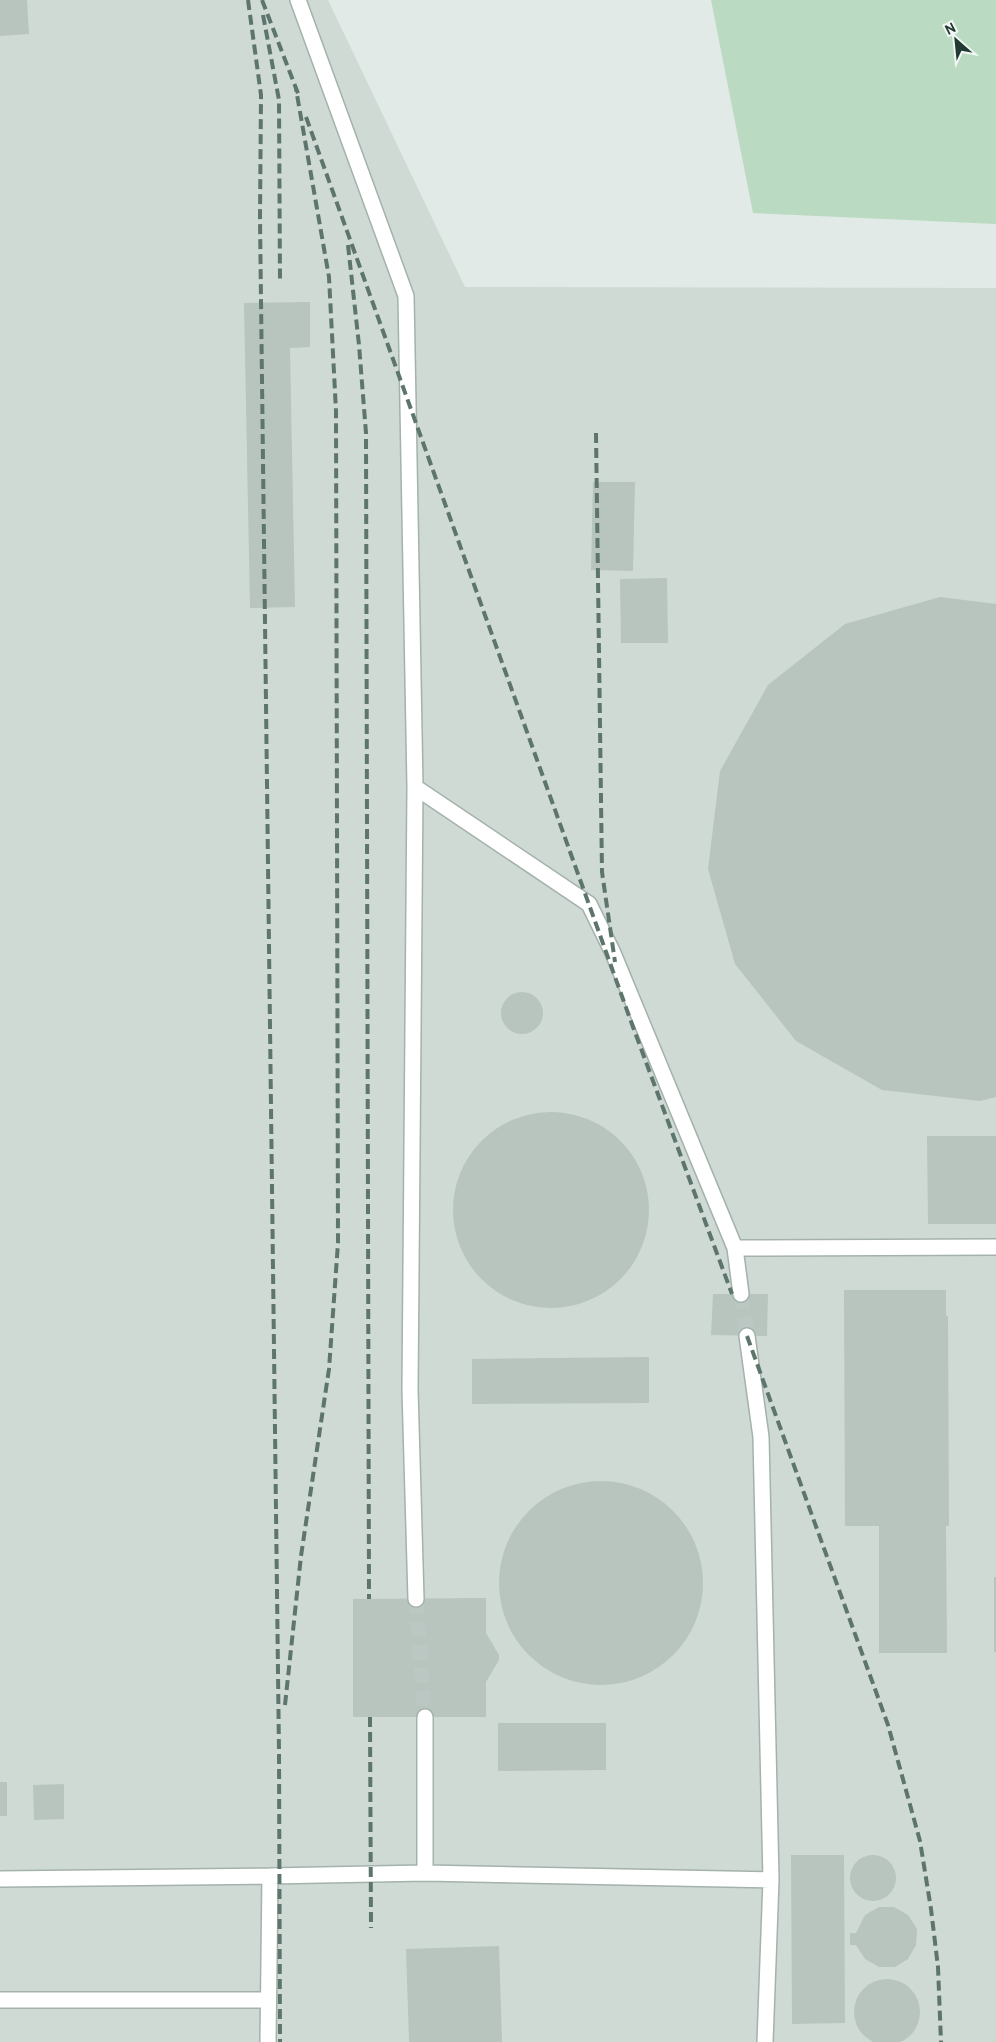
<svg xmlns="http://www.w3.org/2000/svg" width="996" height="2042" font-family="Overpass,sans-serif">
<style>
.built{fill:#cfdad5}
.green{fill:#bbdac2}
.building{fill:#b7c5be}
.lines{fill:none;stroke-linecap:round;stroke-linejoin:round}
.minor-tunnel{stroke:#bbc7c2;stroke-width:15;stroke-dasharray:15 8;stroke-linecap:butt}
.minor-casing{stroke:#a4b2ac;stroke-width:18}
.minor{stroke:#fff;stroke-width:15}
.rail{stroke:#5d756d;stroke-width:4;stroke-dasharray:10 5;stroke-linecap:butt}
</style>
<rect width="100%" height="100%" fill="#e1eae6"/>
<!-- built -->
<path class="built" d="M0 0H328L465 287 996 288V2042H0Z"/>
<!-- green -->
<path class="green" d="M711 0H996V224L753 213Z"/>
<!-- building -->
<path class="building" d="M0 0H27L29 34 0 36Z
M310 302V347L290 348 295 607 250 608 244 303Z
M593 482H635L633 571 591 570Z
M667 578 668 643H621L620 579Z
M940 597 996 604V1097L980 1101 882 1090 796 1041 735 964 708 869 720 771 768 685 845 624Z
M501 1013a21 21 0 1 1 42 0a21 21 0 1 1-42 0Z
M453 1210a98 98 0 1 1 196 0a98 98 0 1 1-196 0Z
M927 1136H996V1224H928Z
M844 1290H946V1316H948L949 1526H946L947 1653H879V1526H845Z
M713 1294H768L767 1336 711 1335Z
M649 1357V1403L472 1404V1359Z
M499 1583a102 102 0 1 1 204 0a102 102 0 1 1-204 0Z
M994 1577H996V1652H994Z
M486 1598V1633L499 1655V1660L486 1682V1717H353V1599Z
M498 1723H606V1770L498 1771Z
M0 1782H7V1816H0Z
M64 1784V1819L34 1820 33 1785Z
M791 1855H844L845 2023 792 2024Z
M850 1878a23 23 0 1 1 46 0a23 23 0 1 1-46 0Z
M879 1907H894L908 1915 917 1929 916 1945 908 1959 895 1967H879L865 1959 856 1945H850V1933H856L865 1915Z
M499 1946 502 2042H409L406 1949Z
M854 2012a33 33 0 1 1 66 0a33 33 0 1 1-66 0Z"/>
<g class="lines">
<!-- minor-tunnel -->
<path class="minor-tunnel" d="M741 1294 747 1336
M416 1599 425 1717"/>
<defs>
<path id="minor" d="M298 0 406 296 415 787
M741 1294 735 1248 996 1247
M747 1336 761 1437 771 1880
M416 1599 410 1390 415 787 589 904 613 953 735 1248
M425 1717V1873L771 1880 765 2042
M0 1879 270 1876
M0 2000H268
M268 2042 270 1876 425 1873"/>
</defs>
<!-- minor casing -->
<use href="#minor" class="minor-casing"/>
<!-- minor -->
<use href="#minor" class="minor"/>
<!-- rail -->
<path class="rail" d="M248 0 261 95 260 219 279 1753 280 2042
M262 0 299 96
M263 15 279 100 280 283
M306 117 633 1027 732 1294
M348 245 359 345 366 433 369 1599
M596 433 602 872 615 962
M747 1336 888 1725 920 1841 931 1909 938 1967 941 2042
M285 1705 301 1556 329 1369 338 1243 336 411 329 277 296 89
M370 1717 371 1928"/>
</g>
<!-- north arrow -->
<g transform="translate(956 40) rotate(333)" stroke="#f1f7f4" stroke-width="4" paint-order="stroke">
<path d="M0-4L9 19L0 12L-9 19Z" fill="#233a32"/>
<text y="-8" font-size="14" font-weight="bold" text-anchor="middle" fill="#233a32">N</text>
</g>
</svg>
